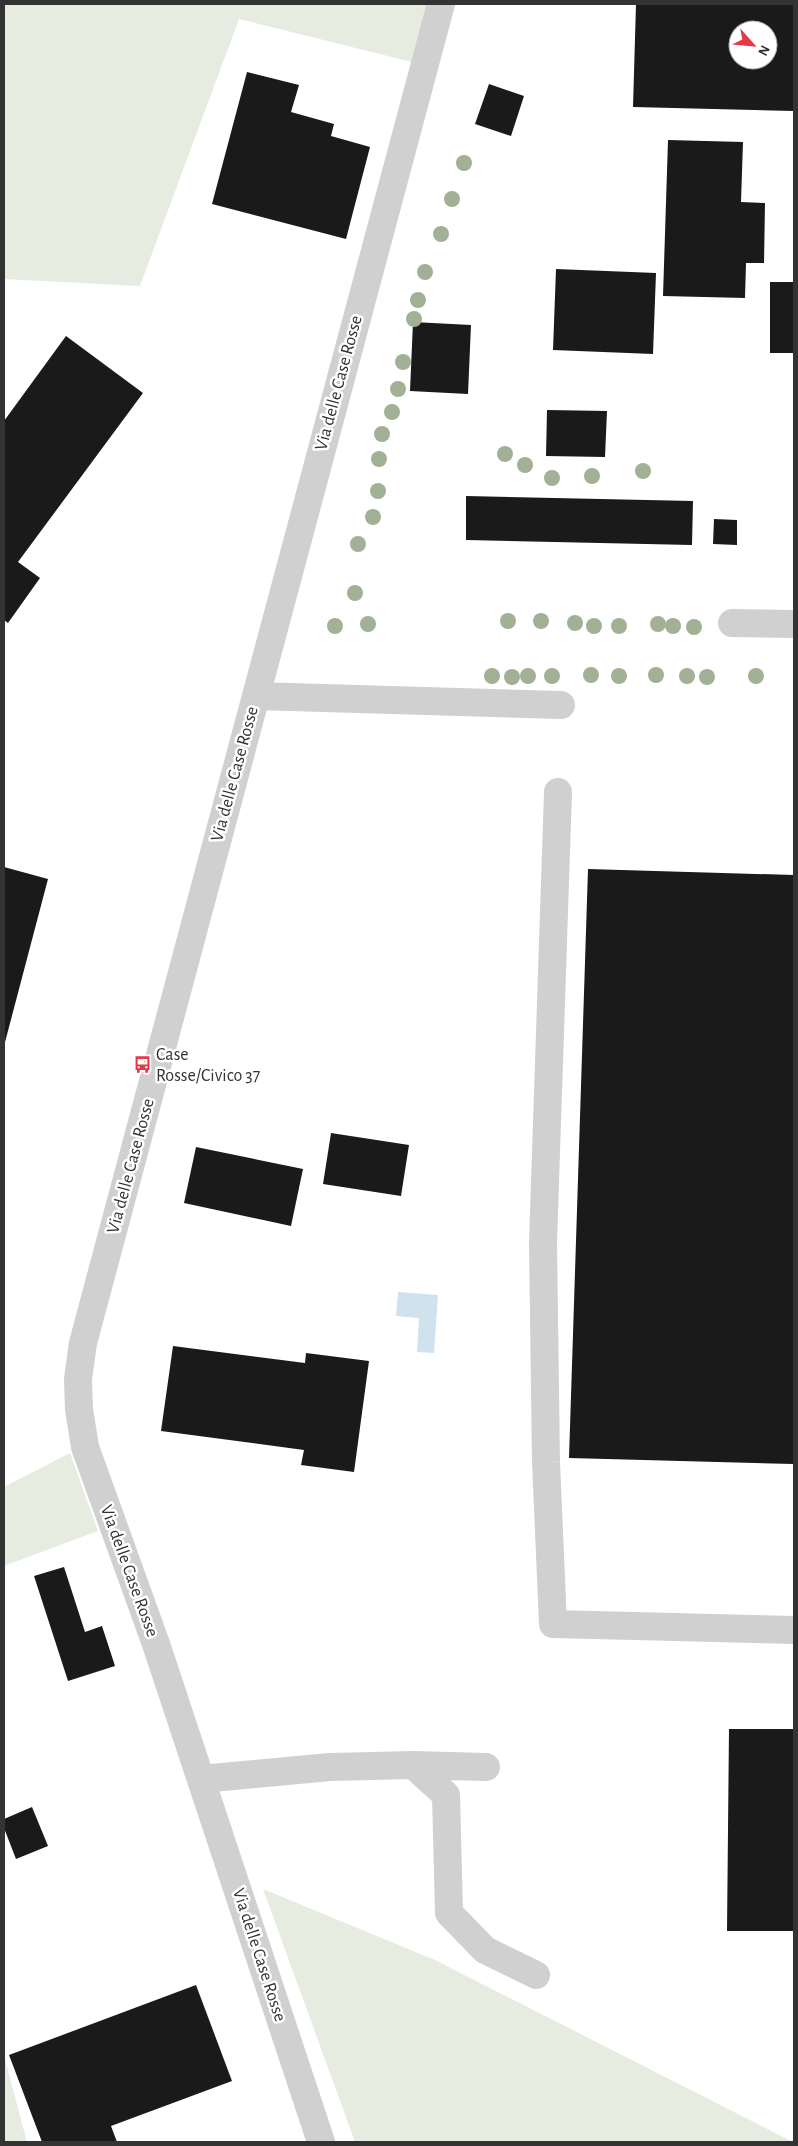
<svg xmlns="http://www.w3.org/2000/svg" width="798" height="2146" font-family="'Alegreya Sans',sans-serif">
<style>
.green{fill:#e6ecdf}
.water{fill:#cfe2ee}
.building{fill:#1a1a1a;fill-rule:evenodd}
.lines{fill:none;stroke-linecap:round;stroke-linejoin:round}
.minor{stroke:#d0d0d0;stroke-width:28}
.tree{fill:#a2b095}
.labels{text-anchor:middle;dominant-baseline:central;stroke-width:5;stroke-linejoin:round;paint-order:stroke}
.street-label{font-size:18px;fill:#333;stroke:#fff}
.poi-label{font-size:18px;fill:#333;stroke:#fff;text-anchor:start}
</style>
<rect width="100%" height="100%" fill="#fff"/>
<!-- green -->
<path class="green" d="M4 4H443L424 65 239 19 140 286 4 279Z
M70 1453 98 1531 4 1566V1487Z
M263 1889 435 1960 793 2142H355Z
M4 2056 27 2142H4Z"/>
<!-- water -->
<path class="water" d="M398 1292 438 1295 434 1353 417 1352 419 1318 396 1316Z"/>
<!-- building -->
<path class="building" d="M636 4H794V111L633 107ZM738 30H768V60H738Z
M247 72 299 85 291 112 334 124 331 136 370 147 346 239 212 204Z
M489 84 524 96 511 136 475 124Z
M668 140 743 142 741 202 765 203 764 263H746L745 298 663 296Z
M556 269 656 273 653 354 553 350Z
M770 282H794V353H770Z
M413 322 471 325 468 394 410 391Z
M66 336 143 393 18 562 40 578 8 623 4 620V421Z
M547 410 607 411 605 457 546 456Z
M466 496 693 501 692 545 466 540Z
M714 519 737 520V545L713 544Z
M4 867 48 879 4 1046Z
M588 869 794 875V1464L569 1458Z
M331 1133 409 1145 401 1196 323 1184Z
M196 1147 303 1169 291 1226 184 1203Z
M173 1346 305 1363 306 1353 369 1361 354 1472 301 1465 304 1450 161 1431Z
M64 1567 85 1632 102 1626 115 1666 68 1681 34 1576Z
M729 1729H794V1931H727Z
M32 1807 48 1846 16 1859 4 1828V1819Z
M196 1985 232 2081 111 2126 117 2142H42L9 2055Z"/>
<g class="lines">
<!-- minor -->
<path class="minor" d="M732 623 794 624
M256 696 561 705
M558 792 543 1243 546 1462 553 1624 794 1630
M413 1765 486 1767
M201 1779 330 1767 413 1765 446 1795 449 1913 485 1950 536 1975
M321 2142 156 1644 85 1447 79 1409 78 1379 83 1343 441 4"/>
</g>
<!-- trees -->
<g class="tree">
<circle cx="464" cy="163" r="8"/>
<circle cx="452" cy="199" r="8"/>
<circle cx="441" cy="234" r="8"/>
<circle cx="425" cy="272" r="8"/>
<circle cx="418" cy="300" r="8"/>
<circle cx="414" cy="319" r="8"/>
<circle cx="403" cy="362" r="8"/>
<circle cx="398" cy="389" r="8"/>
<circle cx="392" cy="412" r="8"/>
<circle cx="382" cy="434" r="8"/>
<circle cx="505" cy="454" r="8"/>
<circle cx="379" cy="459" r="8"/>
<circle cx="525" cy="465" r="8"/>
<circle cx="643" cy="471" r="8"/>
<circle cx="592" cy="476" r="8"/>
<circle cx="552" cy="478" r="8"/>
<circle cx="378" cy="491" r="8"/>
<circle cx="373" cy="517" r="8"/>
<circle cx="358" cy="544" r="8"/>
<circle cx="355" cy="593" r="8"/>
<circle cx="508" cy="621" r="8"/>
<circle cx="541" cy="621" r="8"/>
<circle cx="575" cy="623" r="8"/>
<circle cx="368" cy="624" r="8"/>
<circle cx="658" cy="624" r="8"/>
<circle cx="335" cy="626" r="8"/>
<circle cx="594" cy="626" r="8"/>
<circle cx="619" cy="626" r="8"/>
<circle cx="673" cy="626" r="8"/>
<circle cx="694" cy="627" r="8"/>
<circle cx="591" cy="675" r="8"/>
<circle cx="656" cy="675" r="8"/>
<circle cx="492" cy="676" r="8"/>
<circle cx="528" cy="676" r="8"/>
<circle cx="552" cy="676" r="8"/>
<circle cx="619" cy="676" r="8"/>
<circle cx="687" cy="676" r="8"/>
<circle cx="756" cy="676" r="8"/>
<circle cx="512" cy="677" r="8"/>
<circle cx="707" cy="677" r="8"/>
</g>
<!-- icons -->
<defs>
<symbol id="bus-bare" viewBox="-9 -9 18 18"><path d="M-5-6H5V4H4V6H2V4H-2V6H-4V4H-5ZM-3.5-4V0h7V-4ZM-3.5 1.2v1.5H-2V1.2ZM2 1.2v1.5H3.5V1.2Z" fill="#e63946" stroke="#fff" stroke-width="2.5" paint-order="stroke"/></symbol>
</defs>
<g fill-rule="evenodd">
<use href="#bus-bare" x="130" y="1052" width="25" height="25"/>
</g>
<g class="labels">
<!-- street labels -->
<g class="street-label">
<text transform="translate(339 383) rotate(-75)">Via delle Case Rosse</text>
<text transform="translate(235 774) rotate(-75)">Via delle Case Rosse</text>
<text transform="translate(131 1166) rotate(-75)">Via delle Case Rosse</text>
<text transform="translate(129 1571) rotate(70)">Via delle Case Rosse</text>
<text transform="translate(259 1955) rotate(72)">Via delle Case Rosse</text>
</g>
<!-- poi labels -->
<g class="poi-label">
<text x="156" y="1055">Case<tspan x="156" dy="21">Rosse/Civico 37</tspan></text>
</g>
</g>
<!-- border -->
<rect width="798" height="2146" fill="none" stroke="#333333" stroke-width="10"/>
<!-- north arrow -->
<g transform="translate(753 45) rotate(117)"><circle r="24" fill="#ffffff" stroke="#adadad"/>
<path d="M0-4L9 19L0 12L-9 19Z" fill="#e63946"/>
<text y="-8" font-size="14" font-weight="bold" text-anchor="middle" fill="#333333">N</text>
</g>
</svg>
